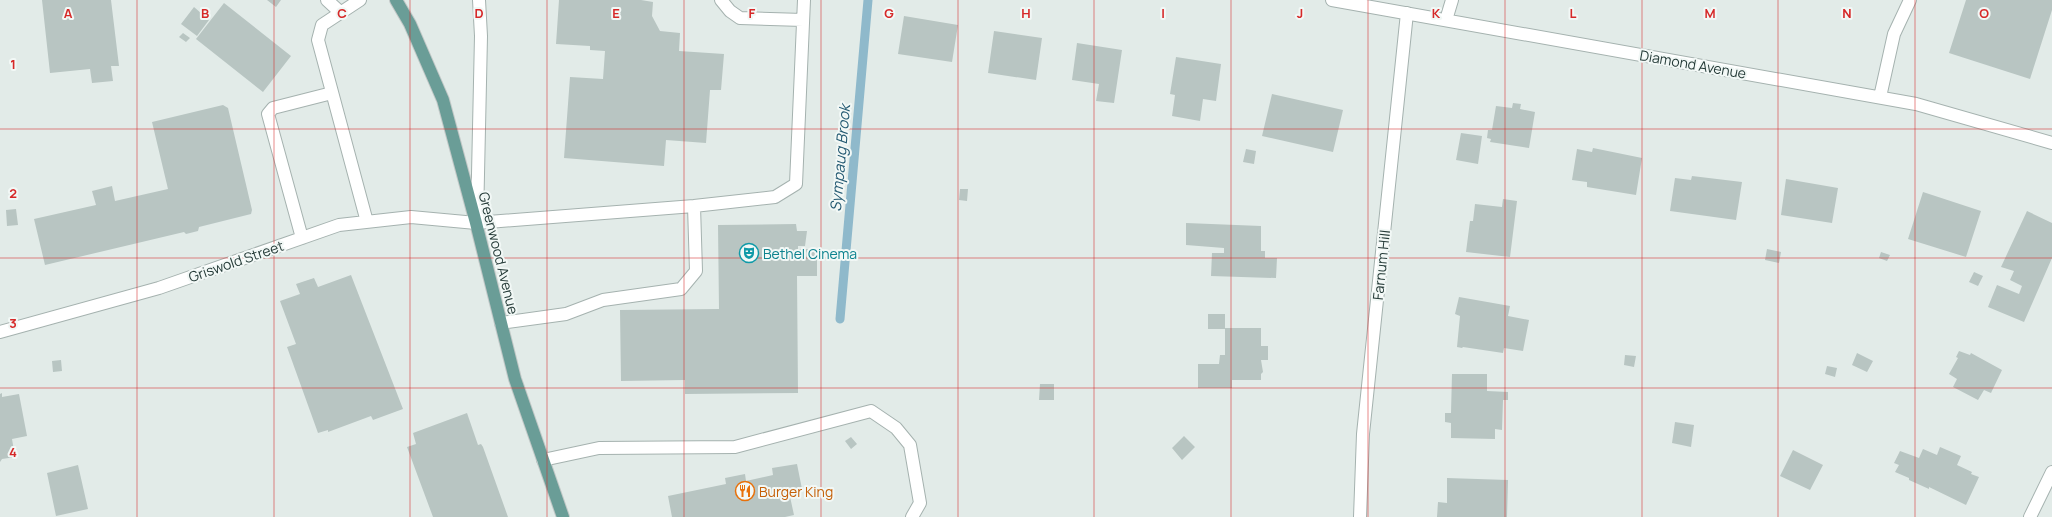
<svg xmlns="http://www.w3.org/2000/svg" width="2052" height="517" font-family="Manrope,sans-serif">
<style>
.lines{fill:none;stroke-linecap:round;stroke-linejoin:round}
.stream{stroke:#8fb9cb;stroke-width:9}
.building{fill:#b8c5c2}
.minor-casing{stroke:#a5b2af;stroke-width:14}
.major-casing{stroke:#c2c8c7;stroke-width:14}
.minor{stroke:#fff;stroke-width:12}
.major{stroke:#6a9d97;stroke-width:12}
.grid{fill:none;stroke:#d62828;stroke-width:1;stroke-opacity:0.55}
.labels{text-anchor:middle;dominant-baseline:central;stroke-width:4;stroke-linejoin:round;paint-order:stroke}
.street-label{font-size:14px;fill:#243a37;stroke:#f2f8f6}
.culture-label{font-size:14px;fill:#0d838f;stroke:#f2f8f6;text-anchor:start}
.food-label{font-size:14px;fill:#c56008;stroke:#f2f8f6;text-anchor:start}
.water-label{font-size:15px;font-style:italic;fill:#235971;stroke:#f2f8f6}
.grid-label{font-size:13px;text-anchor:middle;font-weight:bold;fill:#d62828;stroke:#f2f8f6;stroke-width:4;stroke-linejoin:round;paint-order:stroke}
</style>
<rect width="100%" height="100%" fill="#e2ebe8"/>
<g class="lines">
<!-- stream -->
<path class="stream" d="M840 319 868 0"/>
</g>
<!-- building -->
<path class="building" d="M42 0H111L119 66H111L113 81 92 83 90 69 50 73Z
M267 0H281L276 7Z
M559 0H641L653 2 652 16 660 31 680 33 679 51 724 54 721 90H710L706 143 666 140 664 166 564 158 570 77 603 79 605 51 590 50V46L556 44Z
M1966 0H2052V10L2030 79 1949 53Z
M224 3 291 56 263 92 196 39Z
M194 7 209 20 197 36 181 24Z
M904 16 958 25 952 62 898 54Z
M994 31 1042 38 1036 80 988 73Z
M183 33 190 38 186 42 179 37Z
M1077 43 1122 50 1114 103 1096 101 1099 84 1072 80Z
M1176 57 1221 64 1216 101 1203 99 1200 121 1172 116 1175 95 1170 94Z
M1272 94 1343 110 1333 152 1262 136Z
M1513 103 1521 104 1520 109 1535 112 1529 148 1490 142 1491 139 1487 138 1488 130H1492L1496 106 1512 108Z
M223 105 228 108 252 210 251 214 199 227 198 231 186 234 184 232 45 265 34 219 96 205 92 191 112 186 115 201 168 189 152 122Z
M1461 133 1482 136 1478 164 1456 160Z
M1593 148 1642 158 1636 195 1587 187V182L1572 180 1577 149 1592 152Z
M1246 149 1256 151 1254 164 1243 162Z
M1692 176 1742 182 1736 220 1670 211 1675 178 1691 180Z
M1786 179 1838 188 1832 223 1781 215Z
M960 189H968L967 201 959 200Z
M1923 192 1981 211 1966 257 1908 239Z
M1503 199 1517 201 1510 257 1466 252 1470 221H1473L1475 204 1502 207Z
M16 209 18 225 7 226 6 210Z
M2027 211 2052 223V258L2024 322 1988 307 1997 285 2019 294 2022 286 2010 280 2014 271 2001 267Z
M1186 223 1261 226V251H1265V258H1277L1276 278 1211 276 1212 253H1224V248L1186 245Z
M796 224 797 231H807L805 246H798V249H817V276H797L798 393 685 394V380L621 381 620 310 719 309 718 225Z
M1767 249 1781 252 1779 263 1765 260Z
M1881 252 1890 255 1887 261 1879 258Z
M1974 272 1983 276 1978 286 1969 282Z
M351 275 403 409 373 420 371 416 328 432V430L318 433 287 347 296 344 280 301 300 294 296 284 314 278 318 287Z
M1459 297 1510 306 1508 316 1529 320 1523 351 1504 348 1503 353 1463 347 1462 348 1457 347 1460 316 1455 314Z
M1208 314H1225V328H1261V346H1268V360H1261L1263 372 1261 374V380H1232V388H1198V364H1219L1220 355H1225V329H1208Z
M1959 351 1970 355 1971 353 2002 370 1991 393 1984 390 1978 400 1953 387 1957 379 1949 374 1958 358 1956 357Z
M1857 353 1873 361 1867 372 1852 365Z
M1625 355 1636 356 1634 367 1624 365Z
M61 360 62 371 53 372 52 361Z
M1827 366 1837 368 1835 377 1825 374Z
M1452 374H1487V391L1508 392V400H1503L1502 430 1495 429V439L1451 438V423L1445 422V413H1451Z
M1040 384H1054V400H1039Z
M2 393V397L19 394 27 436 12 439 15 457 2 459 0 462V394Z
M467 413 478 445 481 444 483 447 508 517H433L407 447 416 444 413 433Z
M1675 422 1694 425 1691 447 1672 443Z
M1184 436 1195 447 1182 460 1172 448Z
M851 437 857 444 851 449 845 441Z
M1940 447 1961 456 1957 465 1972 472 1971 474 1979 477 1966 505 1929 487V489L1909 480V478L1895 472 1899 465 1894 463 1900 451 1919 458 1923 449 1937 455Z
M1793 450 1823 465 1810 490 1780 476Z
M797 464 802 489 789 492 794 515 785 517H672L668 496 726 484 725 478 745 474 746 481 773 475 772 468Z
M78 465 88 509 56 516 47 473Z
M1447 478 1508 480 1507 517H1437L1438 502 1447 503Z"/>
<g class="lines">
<defs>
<path id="minor" d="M327 0 341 13
M360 0 322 25 318 40 367 222
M721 0 730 11 740 18 803 20
M1332 0 1916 104 2052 143
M1446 20 1452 0
M1880 97 1894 34 1910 0
M477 220 481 36 479 0
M302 238 268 114 273 108 332 93
M501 323 566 314 603 300 681 289 696 271 694 206
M0 332 159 288 339 225 411 217 476 223 694 206 775 197 796 184 804 0
M543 460 599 448 735 447 871 411 896 428 910 445 920 503 912 517
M1360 517 1363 434 1407 13
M2030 517 2052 472"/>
<path id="major" d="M396 0 410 24 443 100 476 223 515 379 563 517"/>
</defs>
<!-- minor casing -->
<use href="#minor" class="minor-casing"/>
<!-- major casing -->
<use href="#major" class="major-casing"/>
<!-- minor -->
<use href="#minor" class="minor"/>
<!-- major -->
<use href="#major" class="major"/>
</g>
<!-- grid -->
<path class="grid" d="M137 0V517M274 0V517M410 0V517M547 0V517M684 0V517M821 0V517M958 0V517M1094 0V517M1231 0V517M1368 0V517M1505 0V517M1642 0V517M1778 0V517M1915 0V517M0 129H2052M0 258H2052M0 388H2052"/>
<!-- icons -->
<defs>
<symbol id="theatre-ring" viewBox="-11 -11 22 22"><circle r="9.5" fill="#f2f8f6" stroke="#0f9aa8" stroke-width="1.5"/><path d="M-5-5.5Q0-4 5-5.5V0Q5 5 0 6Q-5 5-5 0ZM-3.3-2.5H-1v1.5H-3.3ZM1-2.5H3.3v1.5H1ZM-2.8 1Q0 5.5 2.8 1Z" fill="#0f9aa8"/></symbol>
<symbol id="restaurant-ring" viewBox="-11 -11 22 22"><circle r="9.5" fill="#f2f8f6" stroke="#e8710a" stroke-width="1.5"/><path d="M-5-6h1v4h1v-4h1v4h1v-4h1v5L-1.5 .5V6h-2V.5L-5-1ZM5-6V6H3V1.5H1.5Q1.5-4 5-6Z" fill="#e8710a"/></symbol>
</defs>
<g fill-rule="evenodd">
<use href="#theatre-ring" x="738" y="242" width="22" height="22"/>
<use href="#restaurant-ring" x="734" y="480" width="22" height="22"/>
</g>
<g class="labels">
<!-- street labels -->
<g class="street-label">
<text transform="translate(1693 64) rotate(10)">Diamond Avenue</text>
<text transform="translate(499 253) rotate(76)">Greenwood Avenue</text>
<text transform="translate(236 261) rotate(-19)">Griswold Street</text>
<text transform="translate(1381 265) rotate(-84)">Farnum Hill</text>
</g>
<!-- culture labels -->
<g class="culture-label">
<text x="763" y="253">Bethel Cinema</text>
</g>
<!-- food labels -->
<g class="food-label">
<text x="759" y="491">Burger King</text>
</g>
<!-- water labels -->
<g class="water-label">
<text transform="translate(840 158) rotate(-85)">Sympaug Brook</text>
</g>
</g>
<g class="grid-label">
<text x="68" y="18">A</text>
<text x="205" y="18">B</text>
<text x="342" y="18">C</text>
<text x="479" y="18">D</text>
<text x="616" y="18">E</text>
<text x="752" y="18">F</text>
<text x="889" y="18">G</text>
<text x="1026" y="18">H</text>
<text x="1163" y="18">I</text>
<text x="1300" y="18">J</text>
<text x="1436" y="18">K</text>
<text x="1573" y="18">L</text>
<text x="1710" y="18">M</text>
<text x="1847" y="18">N</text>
<text x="1984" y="18">O</text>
<text x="13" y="69">1</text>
<text x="13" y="198">2</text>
<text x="13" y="328">3</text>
<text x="13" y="457">4</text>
</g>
</svg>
